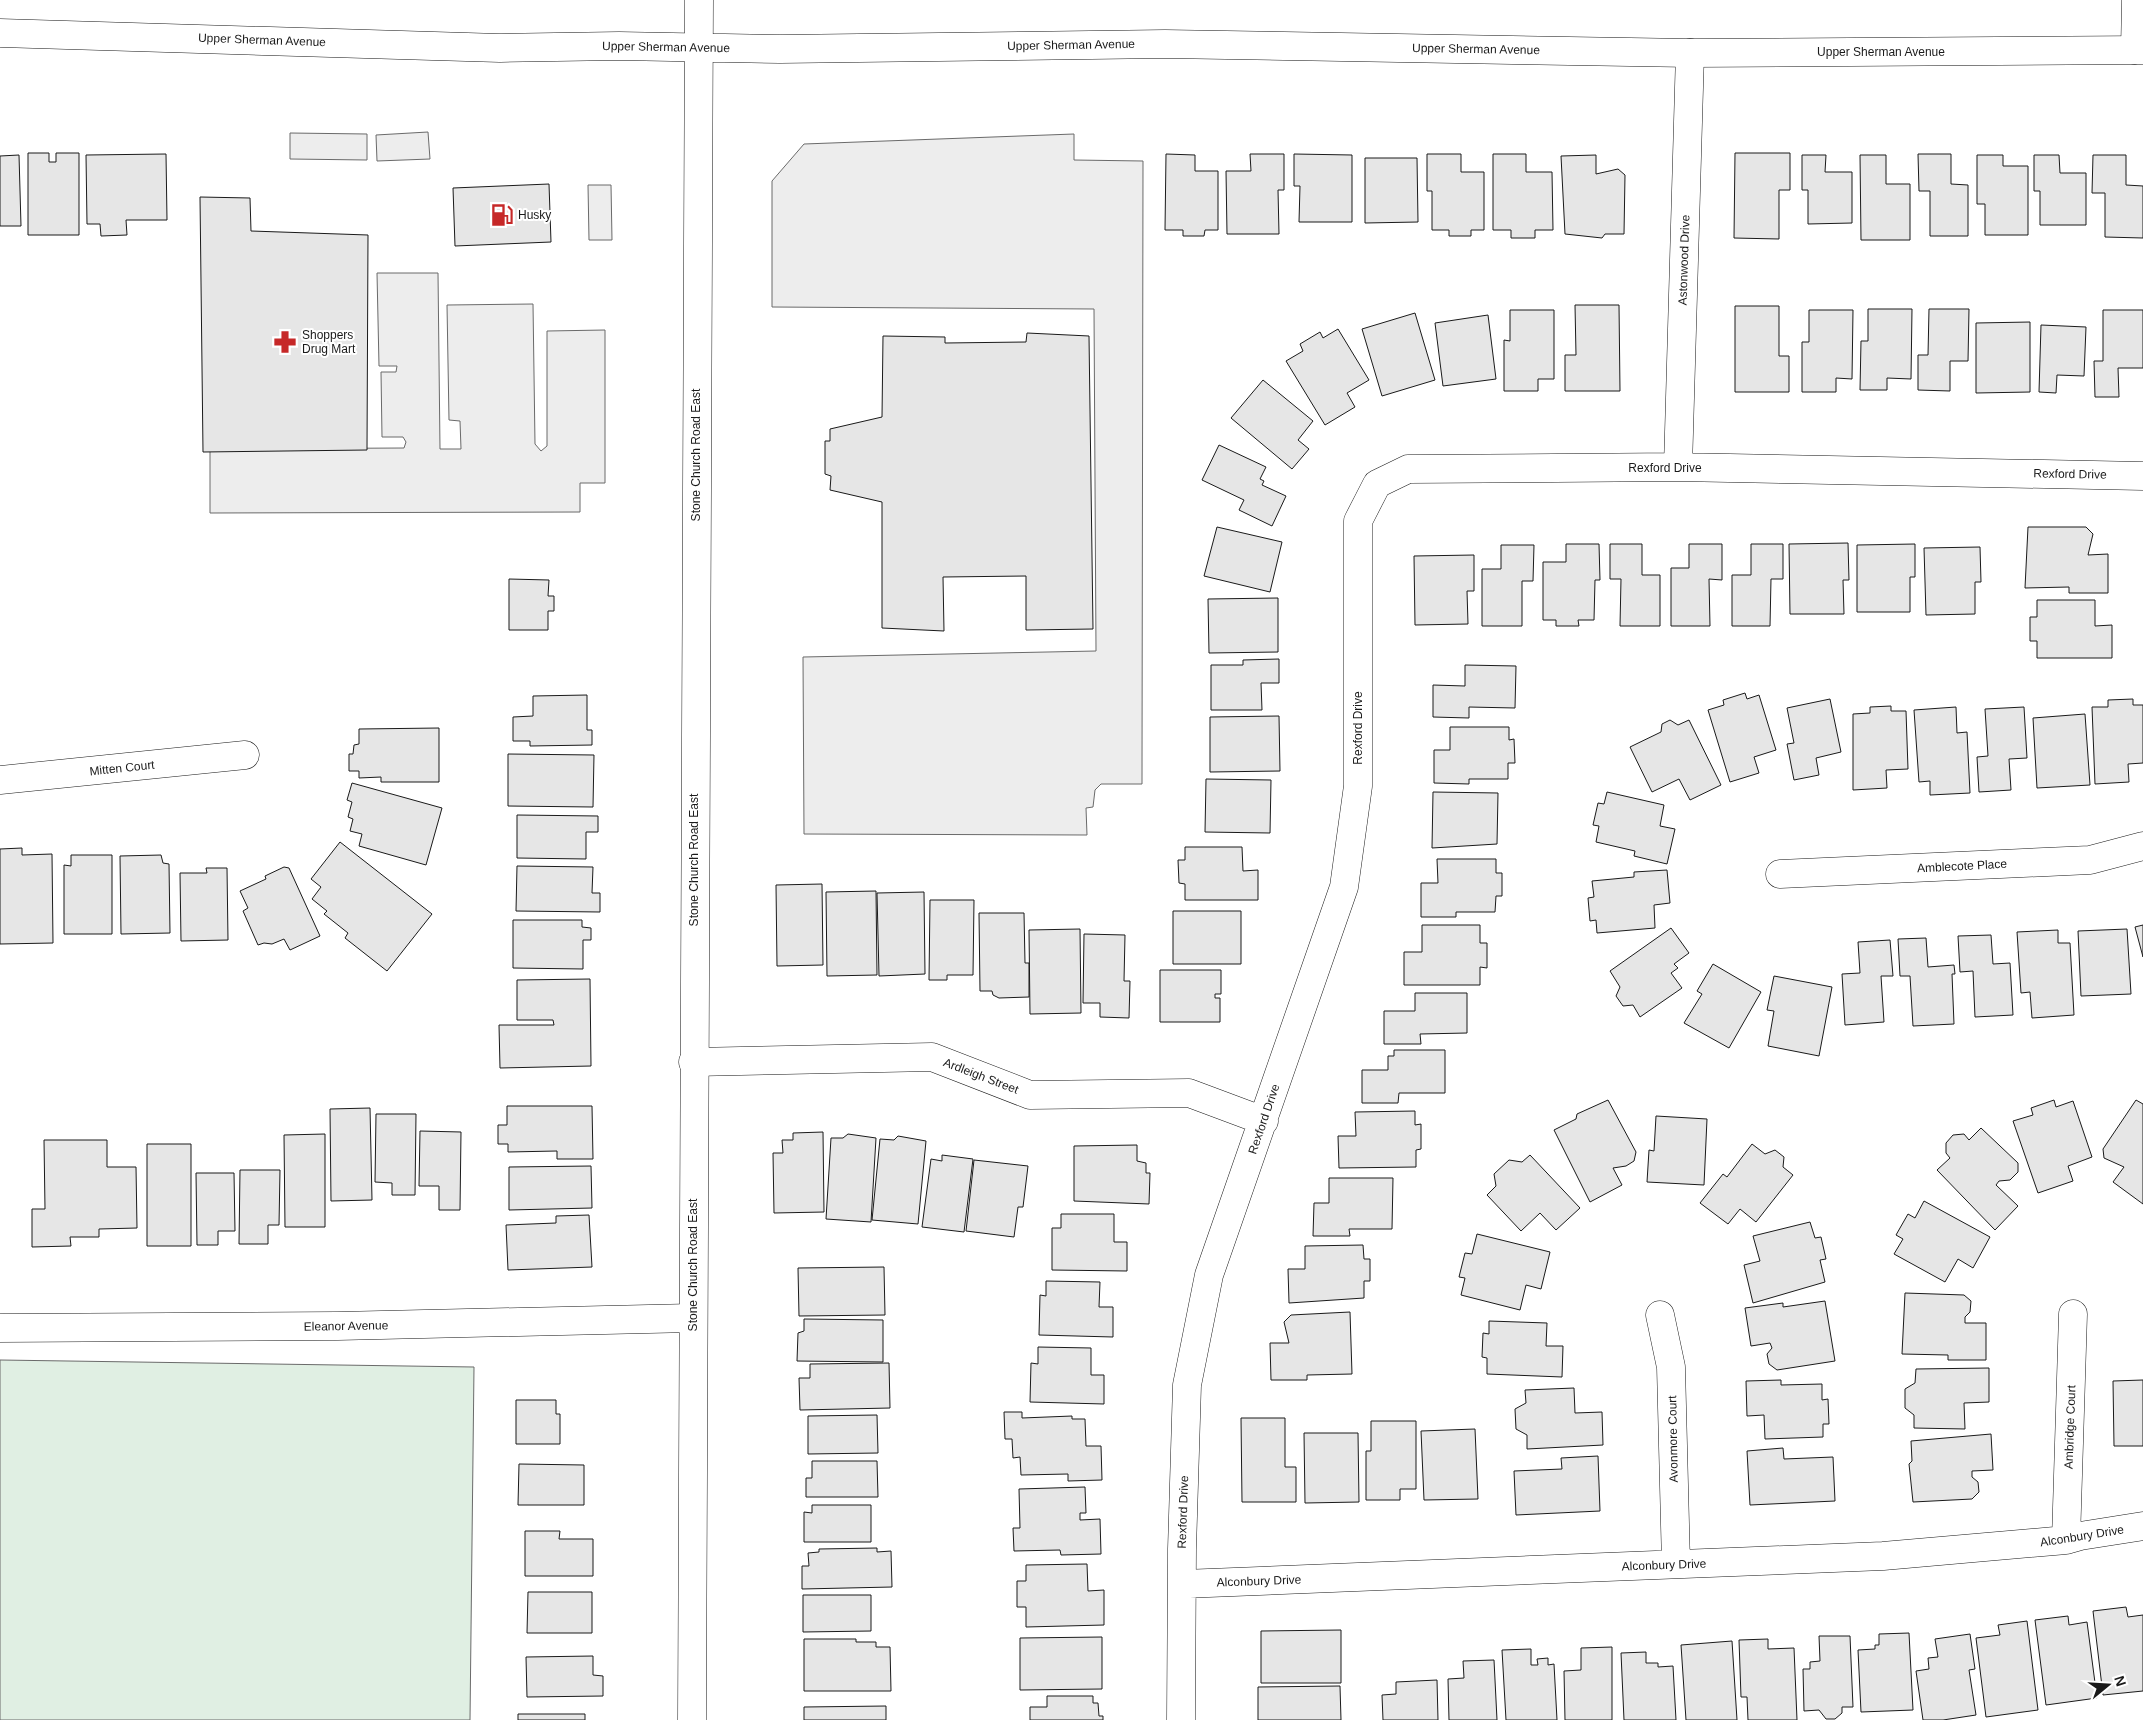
<svg xmlns="http://www.w3.org/2000/svg" width="2143" height="1720" font-family="Helvetica,sans-serif">
<style>
.green{fill:#e0efe3;stroke:#6a6a6a}
.parking{fill:#ededed;stroke:#6a6a6a}
.building{fill:#e6e6e6;stroke:#1a1a1a}
.lines{fill:none;stroke-linecap:round;stroke-linejoin:round}
.minor-casing{stroke:#1a1a1a;stroke-width:29}
.major-casing{stroke:#1a1a1a;stroke-width:29}
.minor{stroke:#fff;stroke-width:28}
.major{stroke:#fff;stroke-width:28}
.labels{text-anchor:middle;dominant-baseline:central;stroke-width:4;stroke-linejoin:round;paint-order:stroke}
.street-label{font-size:12px;fill:#1a1a1a;stroke:#fff}
.poi-label{font-size:12px;fill:#1a1a1a;stroke:#fff;text-anchor:start}
</style>
<rect width="100%" height="100%" fill="#fff"/>
<!-- green -->
<path class="green" d="M0 1360 474 1367 470 1720H0Z"/>
<!-- parking -->
<path class="parking" d="M428 132 430 159 377 161 376 135Z
M290 133 367 134V160L290 159Z
M1074 134V160L1143 161 1142 784H1101L1095 790 1093 807 1086 808 1087 835 804 834 803 657 1096 651 1094 309 772 307V181L804 144Z
M588 185H611L612 240H589Z
M377 273H438L440 449H461L460 421 449 420 447 305 533 304 535 444 541 451 547 446V331L605 330V483H580V512L210 513V449L404 448 406 442 403 437H382L381 372H396L397 366H379Z"/>
<!-- building -->
<path class="building" d="M28 153H49V162H56V153H79V235H28Z
M1735 153H1790V190H1779V239L1734 238Z
M166 154 167 220H126L127 235 101 236 100 224H87L86 155Z
M1166 154 1195 155V171H1218V230H1205L1204 236H1183V230H1165Z
M1250 154H1284V190H1278L1279 234H1227L1226 171H1251Z
M1294 154 1352 155V222H1299L1300 186H1294Z
M1427 154H1461V172H1484V230H1471V236H1449V230H1432V191H1427Z
M1493 154H1526V172H1552L1553 230H1535V238H1511V230H1493Z
M1918 154H1951V184L1968 185V236H1930V191H1919Z
M19 155 21 226H0V156Z
M1596 155V174L1618 169 1625 175 1624 234H1605L1602 238 1565 234 1561 156Z
M1802 155H1826L1825 172H1852V223L1808 224V190H1802Z
M1860 155H1886V184H1910V240H1861Z
M1977 155H2003V166H2028V235H1985V204H1977Z
M2034 155H2059L2060 173H2086V225H2040V191H2034Z
M2093 155H2126V185L2143 186V238L2105 237V193H2092Z
M1365 158H1417L1418 222 1365 223Z
M549 184 551 242 455 246 453 188Z
M200 197 250 198 251 231 368 235 367 450 203 452Z
M1575 305H1619L1620 391H1565V355H1576Z
M1735 306H1779V356H1789V392H1735Z
M1868 309H1912L1911 379 1887 378V390H1860L1861 341H1868Z
M1929 309H1969L1968 361H1950V391L1918 390V355H1928Z
M1510 310H1554V379H1538V391H1504V340L1510 341Z
M1809 310H1853L1852 379 1836 378V392H1802V342H1809Z
M2103 310H2143V368H2118L2119 397H2095L2094 361H2103Z
M1415 313 1435 380 1382 396 1362 329Z
M1488 315 1496 379 1443 386 1435 323Z
M2030 322V392L1976 393V323Z
M2041 325 2086 327 2084 376 2057 375 2056 393 2039 392Z
M1338 329 1369 380 1347 393 1355 407 1325 425 1286 361 1303 351 1300 344 1320 332 1323 338Z
M1027 333 1089 336 1093 629 1026 630V576L943 577 944 631 882 628V502L830 490 831 476 825 474V441H830V429L882 417 883 336 945 337V343L1026 342Z
M1263 380 1313 421 1298 440 1309 449 1292 469 1231 418Z
M1219 445 1266 467 1260 479 1264 481 1262 485 1286 496 1272 526 1239 510 1244 500 1202 480Z
M1217 527 1282 542 1270 592 1204 576Z
M2028 527H2086L2093 534 2088 555 2108 554V593H2069V587L2025 588Z
M1848 543 1849 580H1843L1844 614H1790L1789 544Z
M1566 544H1599L1600 580H1595L1594 620H1578L1579 626H1556V620H1543V562H1566Z
M1610 544H1642V575H1660V626H1620L1621 579H1610Z
M1689 544H1722V580L1709 579 1710 626H1671V568H1689Z
M1751 544H1783V579H1771L1770 626H1732V575H1751Z
M1915 544V577H1910V612H1857V545Z
M1501 545H1534L1533 581H1522V626H1482V569H1501Z
M1980 547 1981 582H1975V614L1926 615 1924 548Z
M1474 555V591H1467L1468 624 1415 625 1414 556Z
M509 579 549 580 548 596H554V611H548V630H509Z
M1278 598V652L1209 653 1208 599Z
M2037 600H2095V626L2112 625V658H2037V641H2030V617H2037Z
M1279 659V683H1261L1262 710H1211V665H1243V660Z
M1465 665 1516 666 1515 708 1469 707V718L1433 717V685L1465 686Z
M1745 693 1747 699 1759 695 1776 750 1754 757 1759 773 1730 782 1708 710 1724 705 1723 700Z
M587 695V730H592V745L530 746V741H513V717L533 716V696Z
M1830 699 1841 752 1816 758 1819 775 1794 780 1787 744 1794 743 1787 708Z
M2133 699V705H2143V763L2128 764 2129 782 2095 784 2092 707H2108V700Z
M1891 706V711H1906L1908 769 1886 770 1887 788 1853 790V714L1870 713V707Z
M1956 707 1957 733 1967 732 1970 793 1930 795V781L1919 782 1914 710Z
M2024 707 2027 758 2009 759 2011 790 1979 792 1977 757 1988 756 1985 709Z
M2085 714 2090 785 2037 788 2033 718Z
M1279 716 1280 771 1210 772V717Z
M1670 720 1678 725 1689 720 1721 785 1690 800 1679 779 1652 792 1630 747 1661 732 1662 724Z
M1450 727H1509V740L1514 739 1515 763H1508V779H1469V784L1434 783V750H1450Z
M439 728V782H381V777L359 778V771H349V754H353L354 745 359 744V729Z
M508 754 594 755 593 807 508 806Z
M1206 779 1271 780 1270 833 1205 832Z
M352 783 442 808 426 865 359 846 362 834 350 831 353 819 348 817 352 802 347 800Z
M1433 792 1498 793 1497 844 1432 848Z
M1607 792 1664 805 1660 826 1675 829 1667 864 1634 856 1635 851 1596 842 1599 826 1593 825 1598 803 1604 804Z
M517 815 598 816V832H586V859L517 858Z
M340 842 432 914 387 971 345 938 348 933 324 914 327 911 312 899 321 887 311 879Z
M1185 847H1242L1243 871 1258 870V900H1185V884L1179 883 1178 860H1185Z
M22 848V855L52 854 53 943 0 944V849Z
M71 855H112V934H64V865L71 866Z
M161 855 163 863 169 864 170 933 121 934 120 856Z
M1437 859H1496V873H1502V896H1496L1495 912H1456V917H1421V883H1438Z
M517 866 593 867 592 893H600V912L516 911Z
M284 867 289 868 320 936 290 950 284 939 272 944 264 943 258 945 243 911 248 908 240 891 266 879 265 876Z
M206 868H227L228 940 181 941 180 873H207Z
M1667 870 1670 903 1654 905 1655 928 1597 933 1596 920 1590 921 1588 898 1594 897 1592 881 1634 877V872Z
M822 884 823 965 777 966 776 885Z
M876 891 877 975 827 976 826 892Z
M924 892 925 974 879 976 877 893Z
M930 900H974L973 975H947V980H929Z
M1173 911H1241V964H1173Z
M979 913H1024L1025 963H1029V997L999 998 993 995 992 991H980Z
M513 920H582V927L591 928V940H583V969L513 968Z
M1422 925H1480V943H1487V968L1480 967V985H1404V952H1422Z
M2143 925V957L2135 927Z
M1671 928 1689 953 1674 964 1678 968 1671 973 1682 988 1640 1017 1633 1005 1623 1006 1616 996 1620 987 1610 971Z
M1080 929 1081 1013 1030 1014 1029 930Z
M2127 929 2131 994 2081 996 2078 931Z
M2058 930V943H2070L2074 1015 2032 1018 2030 992 2021 993 2017 932Z
M1084 934 1125 935 1124 981H1130L1129 1018 1100 1017V1003H1083Z
M1991 935 1993 964 2010 963 2013 1015 1975 1017 1973 971 1960 972 1958 936Z
M1926 938 1928 967 1954 965 1955 974H1952L1954 1024 1913 1026 1910 976H1900L1898 939Z
M1890 940 1893 976H1881L1884 1022 1845 1025 1842 974 1860 973 1858 942Z
M1713 964 1761 992 1729 1048 1684 1023 1702 994 1697 991Z
M1160 970H1221V994H1215V998H1220V1022H1160Z
M1774 976 1832 987 1819 1056 1768 1046 1774 1011 1767 1010Z
M590 979 591 1066 500 1068 499 1025H554L553 1020H517V980Z
M1415 993H1467V1033L1420 1034 1421 1044H1384V1011H1415Z
M1394 1050H1445V1093H1399L1398 1103H1362V1070H1388V1056H1394Z
M1608 1100 1636 1152 1634 1161 1626 1166 1613 1168 1622 1185 1590 1202 1554 1130 1576 1119 1577 1114Z
M2054 1100 2056 1107 2073 1101 2092 1157 2068 1166 2073 1181 2038 1193 2013 1121 2033 1115 2031 1108Z
M2136 1100 2143 1104V1204L2113 1182 2124 1167 2104 1158 2103 1149Z
M507 1106H592L593 1159H557V1151L508 1152V1144H498V1125H507Z
M370 1108 372 1200 331 1201 330 1109Z
M1415 1111V1125L1421 1124V1149L1416 1150V1167L1339 1168 1338 1136H1356L1355 1112Z
M376 1114H416L415 1195H392V1183L375 1182Z
M1656 1116 1707 1119 1704 1185 1647 1182 1649 1150 1654 1151Z
M1981 1128 2018 1163V1172L2010 1180 1999 1181 1996 1185 2018 1206 1995 1230 1937 1170 1950 1158 1946 1153V1143L1953 1135 1964 1134 1969 1140Z
M420 1131 461 1132 460 1210H439V1186H419Z
M823 1132 824 1212 774 1213 773 1153H783L782 1140H793V1133Z
M325 1134V1227H285L284 1135Z
M848 1134 876 1138 871 1222 826 1219 831 1138H843Z
M898 1136 926 1141 918 1224 872 1220 880 1139 894 1140Z
M44 1140H107V1167H136L137 1228 99 1229V1237H70L71 1246 32 1247V1209H45Z
M147 1144H191V1246H147Z
M1752 1144 1765 1154 1775 1150 1784 1157 1783 1167 1793 1175 1756 1222 1740 1209 1728 1224 1700 1203 1723 1174 1727 1177Z
M1137 1145V1161L1146 1163V1173H1150L1149 1204 1074 1201V1146Z
M942 1155 973 1159 964 1232 922 1227 931 1159 942 1161Z
M1530 1155 1580 1208 1556 1230 1540 1213 1521 1231 1487 1195 1496 1186 1494 1174 1509 1160 1522 1162Z
M974 1160 1028 1166 1023 1207H1018L1014 1237 966 1231Z
M591 1166 592 1208 509 1210V1167Z
M240 1170H280L279 1225H268V1244H239Z
M196 1173H234L235 1231H218V1245H197Z
M1329 1178H1393L1392 1229H1349L1350 1236H1313L1314 1203H1329Z
M1924 1201 1990 1237 1973 1268 1958 1259 1945 1282 1894 1254 1903 1239 1896 1235 1908 1214 1915 1218Z
M1061 1214H1114V1242H1127V1271L1052 1270V1228H1061Z
M589 1215 592 1267 508 1270 506 1225 556 1223V1216Z
M1810 1222 1815 1238 1821 1237 1826 1259 1820 1260 1825 1282 1753 1303 1744 1265 1760 1261 1753 1236Z
M1477 1234 1550 1252 1541 1289 1526 1285 1520 1310 1461 1295 1465 1278 1459 1277 1465 1253 1472 1254Z
M1363 1245 1364 1259H1370V1281H1364V1298L1289 1303 1288 1269H1305V1246Z
M884 1267 885 1315 799 1316 798 1268Z
M1046 1281 1100 1282 1099 1307H1113V1337L1039 1335 1040 1295 1046 1296Z
M1905 1293 1964 1295 1971 1301 1970 1312 1965 1317V1323H1986V1360H1948V1355L1902 1354Z
M1825 1301 1835 1361 1777 1370 1769 1364 1767 1354 1772 1348 1770 1343 1751 1346 1745 1308 1783 1303V1307Z
M1350 1312 1352 1374 1307 1375V1380H1271L1270 1343H1289L1284 1322 1291 1315Z
M804 1319 883 1320V1362L797 1361 798 1333 804 1331Z
M1489 1321 1547 1323 1546 1346H1563L1562 1377 1487 1374V1358L1482 1357 1483 1333 1489 1334Z
M1038 1347 1091 1348V1375H1104V1404L1030 1402 1031 1363 1038 1364Z
M889 1363 890 1408 800 1410 799 1378H810V1364Z
M1989 1368V1402L1964 1403 1965 1429 1914 1428V1415L1905 1408V1389L1915 1383 1916 1369Z
M1781 1380V1385L1822 1384V1400L1828 1399 1829 1424H1823V1437L1765 1439 1764 1415 1747 1416 1746 1381Z
M2143 1380V1446H2114L2113 1381Z
M1574 1388 1575 1413 1602 1412 1603 1445 1527 1449V1435L1516 1429 1515 1409 1526 1403 1525 1390Z
M516 1400H556V1414H560V1444H516Z
M1004 1412H1022V1418L1072 1416V1419H1085L1086 1446H1101L1102 1480 1068 1481V1474L1021 1475 1020 1457 1013 1458 1012 1439H1005Z
M877 1415 878 1453 808 1454V1416Z
M1241 1418H1285V1467H1296V1502H1242Z
M1371 1421H1416V1489H1400V1500H1366V1451H1371Z
M1475 1429 1478 1499 1424 1500 1421 1431Z
M1304 1433H1358L1359 1502 1305 1503Z
M1991 1434 1993 1470 1972 1471V1477L1978 1482 1979 1492 1972 1499 1913 1502 1909 1464 1912 1461 1911 1441Z
M1783 1448 1784 1459 1833 1457 1835 1501 1750 1505 1747 1451Z
M1598 1456 1600 1511 1516 1515 1514 1471 1562 1469 1561 1458Z
M812 1461H877L878 1497H806V1478H812Z
M519 1464 584 1465V1505H518Z
M1085 1487 1086 1513H1080V1520L1100 1519 1101 1554 1061 1555 1060 1550 1014 1551 1013 1528H1020L1019 1489Z
M812 1505H871V1542H804V1512L812 1513Z
M525 1531H560L559 1539H593V1576H525Z
M877 1548V1552L891 1551 892 1587 802 1589V1566H809L808 1553 819 1552V1549Z
M1087 1564 1088 1591 1104 1590V1625L1026 1627V1607H1017V1581H1026V1565Z
M528 1592H592V1633H527Z
M803 1595H871V1631L803 1632Z
M2126 1607 2128 1617 2143 1615V1691L2103 1695 2093 1611Z
M2068 1616 2069 1625 2087 1622 2097 1698 2046 1705 2035 1620Z
M2027 1621 2038 1710 1986 1717 1976 1638 2000 1635 1998 1625Z
M1341 1630V1683H1261V1631Z
M1909 1633 1913 1710 1861 1712 1858 1650 1875 1649V1645H1879V1634Z
M1970 1634 1975 1669 1969 1670 1976 1715 1943 1720H1923L1916 1671 1929 1669 1928 1658 1938 1657 1935 1639Z
M1819 1636H1850L1853 1707H1842V1713L1835 1719H1826L1819 1710 1804 1711 1803 1669H1810V1662L1820 1661Z
M1102 1637V1689L1020 1690V1638Z
M804 1639H856V1642H876V1647H890L891 1691H804Z
M1768 1639V1649L1794 1648 1797 1720H1748L1747 1697H1741L1739 1640Z
M1732 1641 1737 1720H1686L1681 1645Z
M1612 1647V1720H1565L1564 1671 1581 1670V1648Z
M1531 1649V1665H1538L1537 1659 1548 1658V1665L1554 1664 1557 1720H1506L1502 1650Z
M1646 1652V1663H1658V1667L1673 1666 1676 1720H1624L1621 1653Z
M593 1656V1675L603 1676V1696L527 1697 526 1657Z
M1494 1660 1497 1720H1449L1448 1679 1464 1678 1463 1661Z
M1437 1680 1438 1720H1383L1382 1695 1396 1694V1682Z
M1340 1686 1341 1720H1258V1687Z
M1047 1696H1093V1703H1098L1099 1716H1103V1720H1030V1707H1047Z
M886 1706V1720H804V1707Z
M518 1714H585V1720H518Z"/>
<g class="lines">
<defs>
<path id="minor" d="M2135 50 2136 0
M1678 467 1690 53
M0 780 245 755
M1780 874 2090 860 2143 846
M693 1062 932 1057 1030 1095 1189 1093 1264 1121
M1660 1315 1671 1367 1676 1564
M0 1328 338 1326 692 1318
M2066 1540 2073 1314
M1183 1584 1883 1556 2066 1540 2080 1536 2143 1526
M1181 1720 1182 1549 1187 1385 1209 1275 1344 887 1358 786V521L1377 484 1408 469 1678 467 2143 476"/>
<path id="major" d="M0 33 500 48 619 46 780 49 1165 44 1690 53 2143 50
M692 1720 699 0"/>
</defs>
<!-- minor casing -->
<use href="#minor" class="minor-casing"/>
<!-- major casing -->
<use href="#major" class="major-casing"/>
<!-- minor -->
<use href="#minor" class="minor"/>
<!-- major -->
<use href="#major" class="major"/>
</g>
<!-- icons -->
<defs>
<symbol id="fuel-bare" viewBox="-9 -9 18 18"><path d="M-5.5-6h7V0h2V4h1.3V-2.5L3-4.5l.8-.8L6-3V5H2.5V1h-1V6h-7ZM-4.2-4.7v3.2H.2V-4.7Z" fill="#c62828" stroke="#fff" stroke-width="2.5" paint-order="stroke"/></symbol>
<symbol id="pharmacy-bare" viewBox="-9 -9 18 18"><path d="M-2-6h4v4h4v4h-4v4h-4v-4h-4v-4h4Z" fill="#c62828" stroke="#fff" stroke-width="2.5" paint-order="stroke"/></symbol>
</defs>
<g fill-rule="evenodd">
<use href="#fuel-bare" x="486" y="199" width="32" height="32"/>
<use href="#pharmacy-bare" x="269" y="326" width="32" height="32"/>
</g>
<g class="labels">
<!-- street labels -->
<g class="street-label">
<text transform="translate(262 40) rotate(2)">Upper Sherman Avenue</text>
<text transform="translate(1071 45) rotate(-1)">Upper Sherman Avenue</text>
<text transform="translate(666 47) rotate(1)">Upper Sherman Avenue</text>
<text transform="translate(1476 49) rotate(1)">Upper Sherman Avenue</text>
<text x="1881" y="52">Upper Sherman Avenue</text>
<text transform="translate(1684 260) rotate(-88)">Astonwood Drive</text>
<text transform="translate(696 455) rotate(-90)">Stone Church Road East</text>
<text x="1665" y="468">Rexford Drive</text>
<text transform="translate(2070 474) rotate(1)">Rexford Drive</text>
<text transform="translate(1358 728) rotate(-90)">Rexford Drive</text>
<text transform="translate(122 768) rotate(-6)">Mitten Court</text>
<text transform="translate(694 860) rotate(-90)">Stone Church Road East</text>
<text transform="translate(1962 866) rotate(-3)">Amblecote Place</text>
<text transform="translate(981 1076) rotate(21)">Ardleigh Street</text>
<text transform="translate(1264 1119) rotate(-71)">Rexford Drive</text>
<text transform="translate(693 1265) rotate(-90)">Stone Church Road East</text>
<text transform="translate(346 1326) rotate(-1)">Eleanor Avenue</text>
<text transform="translate(2070 1427) rotate(-88)">Ambridge Court</text>
<text transform="translate(1673 1439) rotate(-91)">Avonmore Court</text>
<text transform="translate(1183 1512) rotate(-88)">Rexford Drive</text>
<text transform="translate(2082 1536) rotate(-9)">Alconbury Drive</text>
<text transform="translate(1664 1565) rotate(-2)">Alconbury Drive</text>
<text transform="translate(1259 1581) rotate(-2)">Alconbury Drive</text>
</g>
<!-- poi labels -->
<g class="poi-label">
<text x="518" y="215">Husky</text>
<text x="302" y="335">Shoppers<tspan x="302" dy="14">Drug Mart</tspan></text>
</g>
</g>
<!-- north arrow -->
<g transform="translate(2108 1685) rotate(72)" stroke="#ffffff" stroke-width="4" paint-order="stroke">
<path d="M0-4L9 19L0 12L-9 19Z" fill="#1a1a1a"/>
<text y="-8" font-size="14" font-weight="bold" text-anchor="middle" fill="#1a1a1a">N</text>
</g>
</svg>
